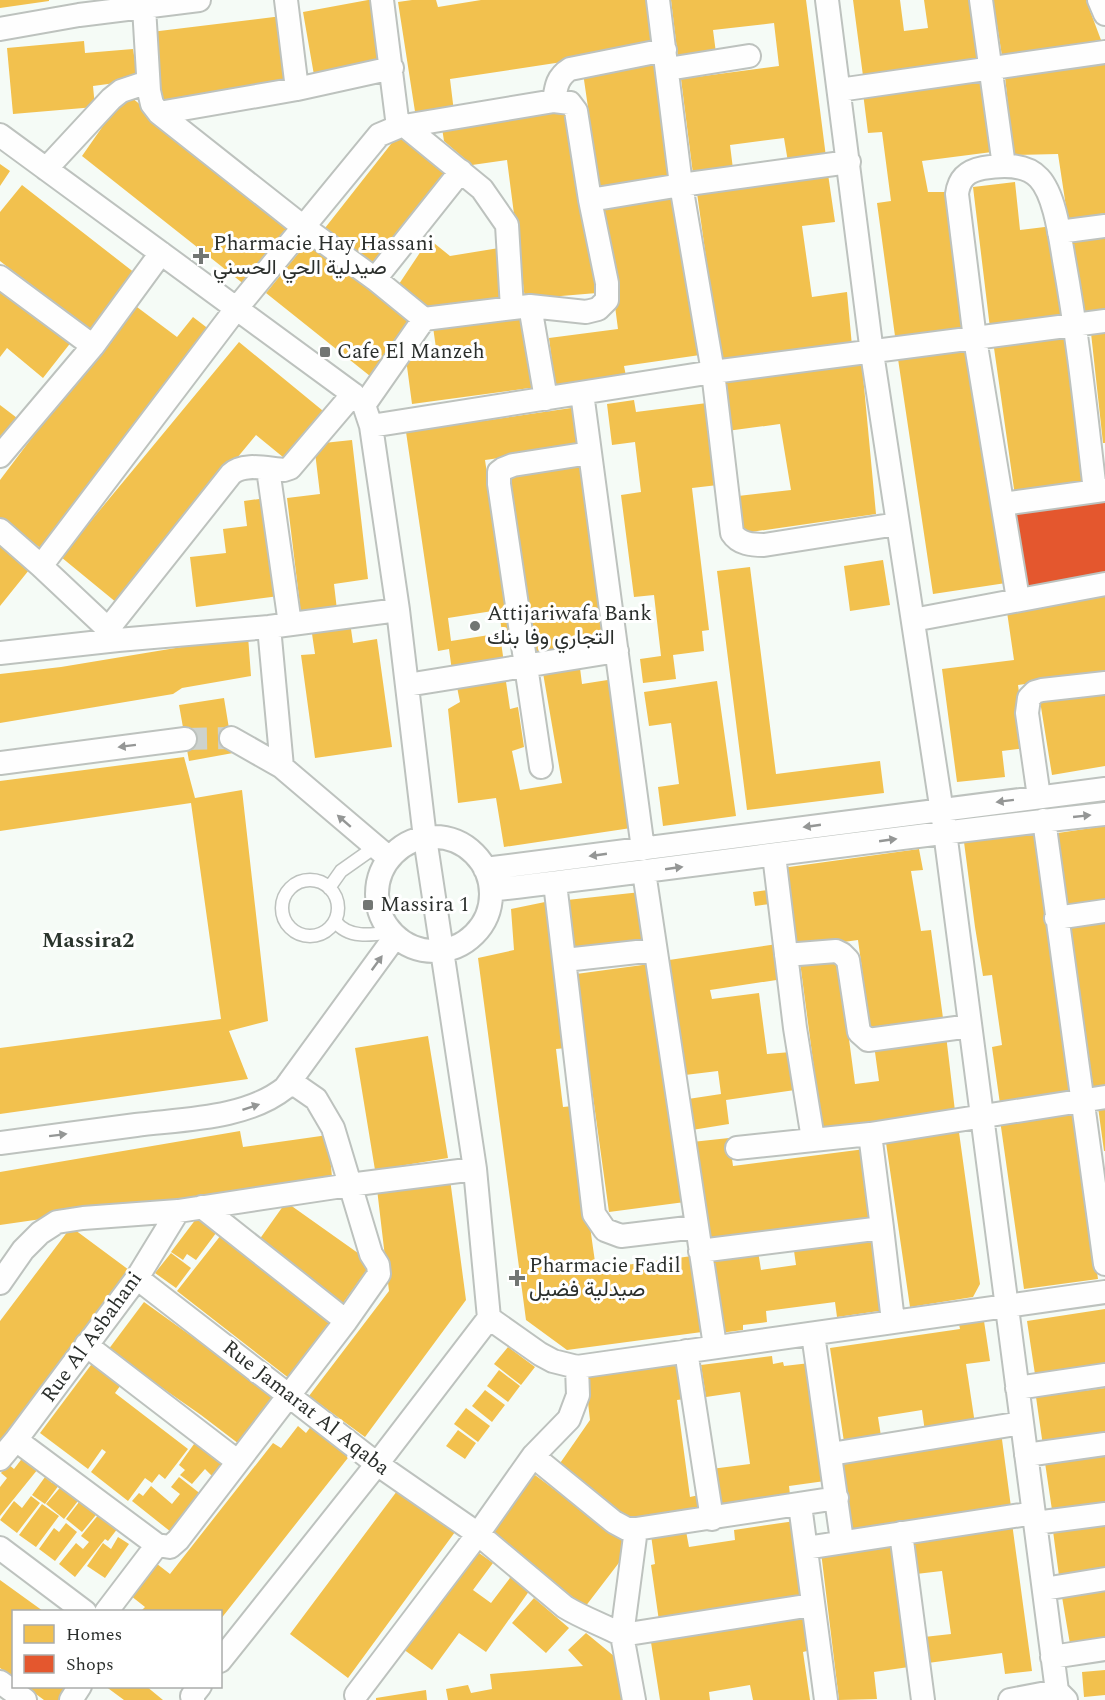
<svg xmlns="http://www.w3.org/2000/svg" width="1105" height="1700" font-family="Spectral,Vazirmatn,serif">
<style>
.homes{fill:#f2c14e;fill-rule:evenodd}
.shops{fill:#e4572e}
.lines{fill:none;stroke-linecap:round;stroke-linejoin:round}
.street-tunnel{stroke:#cdd2ce;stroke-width:22;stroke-dasharray:22 11;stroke-linecap:butt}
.lane-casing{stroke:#bdc2be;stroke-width:15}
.street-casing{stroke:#bdc2be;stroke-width:26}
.lane{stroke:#fefefe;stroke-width:12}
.street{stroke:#fefefe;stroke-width:22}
.oneway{fill:#949695}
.poi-dot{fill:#727673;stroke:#fff;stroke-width:2}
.labels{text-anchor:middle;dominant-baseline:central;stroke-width:6;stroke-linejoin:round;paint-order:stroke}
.poi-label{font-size:21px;fill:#2b2f2c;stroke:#fff;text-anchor:start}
.street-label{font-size:21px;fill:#2b2f2c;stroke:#fff}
.neighbourhood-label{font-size:22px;font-weight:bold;fill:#2b352d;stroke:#fff}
</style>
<rect width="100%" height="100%" fill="#f5fbf6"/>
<!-- homes -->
<path class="homes" d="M0 0H49V1L0 8Z
M368 0H373L385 63 314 75 303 12Z
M412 0H436L438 7 481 0H647L654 48 450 79 454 112 416 118 398 2Z
M671 0H806L826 157 788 162 784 138 730 145 733 169 693 174 681 79 779 66 774 23 713 30 716 53 678 58Z
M853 0H900L904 31 928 28 924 0H973L981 60 863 76Z
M993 0H1086L1101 40 1002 56Z
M282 16 291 86 161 103 151 32Z
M84 41 85 53 133 49 138 80 93 86 95 107 13 114 7 48Z
M660 62 676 179 600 190 583 73Z
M1105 62V213L1068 220 1058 154 1013 155 1005 76Z
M981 77 992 152 922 161 928 192H950L966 327 895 336 877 203 891 201 882 132 868 133 863 93Z
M126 93 291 228 245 285 82 156Z
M570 111 597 293 525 299 507 160 472 165 444 141 442 128Z
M402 130 454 170 377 268 325 228Z
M0 164 10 171 0 186Z
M828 174 835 222 802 226 812 297 847 292 852 346 721 365 697 193Z
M1015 182 1020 230 1053 226 1064 319 990 328 973 187Z
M22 185 140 277 94 335 0 261V212Z
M679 196 700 355 624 366 626 376 555 385 549 338 618 329 602 207Z
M1105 231V313L1080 316 1068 236Z
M310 239 413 321 370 376 266 293Z
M429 239 450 256 499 248 508 303 435 313 397 287Z
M0 290 72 341 43 378 7 348 0 357Z
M133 304 177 337 193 317 210 330 43 550 0 518V480Z
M527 314 537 387 412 404 406 359 437 355 433 327Z
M1105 331V443H1103L1091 333Z
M1067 338 1088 486 1015 496 994 348Z
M239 342 328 415 289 462 256 435 117 603 61 557Z
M971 348 1006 583 933 594 898 359Z
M862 365 876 514 744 533 738 496 791 490 780 424 727 431 722 383Z
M634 400 636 412 707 403 718 485 692 488 709 630 702 631 704 651 673 655 676 679 643 683 640 659 661 656 654 595 634 597 621 495 641 492 635 442 612 445 607 404Z
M0 405 21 421 0 447Z
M578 407 583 446 485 460 512 641 501 642 504 663 452 671 449 649 438 651 406 432ZM499 610 502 633 451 641 448 618Z
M352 440 368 579 334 584 337 610 301 614 287 498 320 494 314 444Z
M584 466 611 643 535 655 509 478Z
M266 498 279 596 196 607 190 557 226 553 223 529 247 526 244 501Z
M0 539 33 565 0 606Z
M883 560 890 605 850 611 844 566Z
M750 567 776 774 880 761 884 793 747 810 717 571Z
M1105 595V673L1018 685 1027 748 1002 751 1005 777 957 782 942 669 1014 660 1007 612Z
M350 622 353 643 377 639 392 747 315 758 301 655 315 654 311 627Z
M248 636 251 676 182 688 173 694 0 723V674L61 667Z
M580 668 582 684 614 679 631 828 504 847 496 798 458 803 448 709 460 702 456 682 505 675 510 709 518 707 524 747 512 751 520 790 562 783 543 673Z
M717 681 736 816 663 826 658 787 679 784 671 723 649 726 644 692Z
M1105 689V766L1052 775 1040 701Z
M224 698 233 753 189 761 179 705Z
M184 757 195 798 242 790 268 1021 229 1031 248 1079 0 1114V1048L221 1019 191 803 0 831V781Z
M1105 826V899L1067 905 1058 833Z
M1040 833 1072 1094 1000 1104 992 1047 1002 1045 992 975 983 976 975 927 964 842Z
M919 849 923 870 911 871 921 931 931 930 943 1018 870 1027 858 940 792 949 782 868Z
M768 890 770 904 755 906 753 892Z
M641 892 647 944 573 953 567 900Z
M545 902 566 1048 556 1049 563 1107 573 1106 596 1269 692 1256 702 1332 567 1350 526 1320 478 958 514 950 511 909Z
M1105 919V1090L1094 1092 1070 924Z
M777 944 783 979 710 990 712 999 759 993 767 1054 791 1052 795 1090 726 1100 729 1124 692 1130 688 1099 721 1094 718 1071 685 1075 669 960Z
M838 957 855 1084 879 1081 874 1045 946 1035 955 1111 822 1129 800 962Z
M650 964 685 1202 609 1212 576 974Z
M428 1036 448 1158 375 1170 355 1048Z
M1105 1106V1151H1104L1098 1107Z
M1074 1109 1098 1279 1024 1289 1000 1120Z
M958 1125 980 1284 973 1297 910 1307 885 1136Z
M240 1131 243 1147 328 1135 332 1177 0 1225V1172Z
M729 1138 733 1166 865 1149 877 1220 704 1241 692 1142Z
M450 1179 466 1300 365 1437 309 1396 389 1291 377 1189Z
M286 1202 372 1263 343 1303 259 1240Z
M199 1215 219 1229 196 1260 187 1254 183 1260 171 1252Z
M71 1227 129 1270 0 1443V1321Z
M221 1235 334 1324 290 1379 177 1291Z
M876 1236 886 1310 837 1317 835 1302 766 1311 767 1322 743 1325V1330L720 1333 710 1258 758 1251 761 1270 796 1265 794 1251 829 1247 828 1242Z
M171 1253 191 1268 176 1288 155 1273Z
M144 1302 276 1397 239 1444 201 1415 108 1350Z
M1105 1309V1370L1036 1381 1027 1321Z
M984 1321 990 1361 966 1364 975 1424 925 1432 922 1410 878 1417 881 1436 844 1442 830 1348 960 1329 959 1324Z
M508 1347 535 1367 521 1385 494 1364Z
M772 1356 773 1364 783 1362 784 1366 810 1363 825 1481 789 1486 790 1495 716 1505 711 1469 750 1464 740 1392 706 1397 701 1365Z
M94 1361 123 1382 115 1393 188 1449 165 1479 159 1474 152 1483 145 1478 128 1501 91 1472 106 1452 102 1449 88 1469 40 1433Z
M680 1361 685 1399 677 1400 690 1497 699 1495 702 1514 628 1523 556 1469 590 1420 585 1376Z
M499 1370 520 1386 508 1402 487 1386Z
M1105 1388V1437L1043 1446 1036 1397Z
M485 1390 505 1405 492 1422 472 1406Z
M466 1408 490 1426 478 1442 454 1424Z
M312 1425 351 1454 220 1620V1611H141L145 1607 126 1592 152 1560 170 1574 273 1443 281 1448 298 1426 306 1433Z
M458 1430 476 1443 465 1459 446 1446Z
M1001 1432 1011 1507 850 1531 842 1457Z
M199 1437 228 1462 214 1478 205 1469 192 1484 180 1475 185 1470 179 1465Z
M1105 1447V1502L1052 1510 1044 1456Z
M27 1452 42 1464 0 1516V1487L7 1478 1 1473 8 1464 14 1469Z
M531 1472 631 1547 585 1607 485 1533Z
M45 1477 52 1483 57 1477 62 1481 45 1504 32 1495Z
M179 1477 202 1495 171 1532 132 1501 139 1493 143 1496 151 1486 172 1504 180 1494 171 1487Z
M64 1483 81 1497 64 1519 46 1504Z
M397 1491 455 1532 348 1678 290 1634Z
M31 1496 40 1503 17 1533 0 1520 14 1501 22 1508Z
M83 1497 100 1510 82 1532 66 1519Z
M42 1504 59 1516 36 1547 19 1535Z
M99 1514 118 1528 108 1541 105 1539 75 1577 59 1564 76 1543 83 1549 89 1542 81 1536Z
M795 1521 806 1600 659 1621 651 1565 655 1564 651 1535 686 1531 689 1547 735 1540 734 1530Z
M1105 1522V1569L1059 1576 1053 1531Z
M66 1523 77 1532 55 1561 39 1549 54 1528 59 1532Z
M1012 1523 1032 1671 1005 1674 1002 1653 928 1663 924 1637 951 1634 942 1571 916 1574 911 1537Z
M118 1537 129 1544 105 1578 87 1566 103 1543 111 1549Z
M894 1543 909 1667 874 1672 877 1699 839 1700 821 1552Z
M475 1550 493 1563 473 1590 491 1603 513 1574 532 1587 486 1652 459 1633 432 1670 403 1649Z
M0 1580 43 1611H14V1678L0 1668Z
M1105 1590V1638L1070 1644 1062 1597Z
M534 1598 569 1628 546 1653 512 1623Z
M805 1612 811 1650 803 1652 810 1700H753L750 1685 709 1692 710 1700H660L650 1636Z
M586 1633 620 1661 626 1700H448L446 1689 468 1685 471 1693 492 1689 490 1674 583 1666 568 1650Z
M1105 1670V1695L1084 1697 1082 1672Z
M25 1686H69L59 1700H44Z
M105 1686H146L163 1700H124Z
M426 1690 427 1700H376V1698Z"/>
<!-- shops -->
<path class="shops" d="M1105 500V574L1027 586 1015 512Z"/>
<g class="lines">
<!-- street-tunnel -->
<path class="street-tunnel" d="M185 739 231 738"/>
<defs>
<path id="lane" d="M282 908a28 28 0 1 1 56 0a28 28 0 1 1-56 0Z
M329 888 341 871 375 847
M335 921C348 939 372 935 391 932"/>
<path id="street" d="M286 0 297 89
M382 0 398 127
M658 0 681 185 713 372 732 533C739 544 752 545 764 545L897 524
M827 0 872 353 945 832 1057 1691
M981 0 1004 166
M1099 0 1105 14
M144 7 149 91 152 104 159 113 302 226 375 279 424 319 364 405
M0 29 79 15 199 0
M668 69 749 56
M839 90 1105 52
M554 101C556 87 557 77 570 69L665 50
M159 113 297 89 392 68
M405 126 482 189 507 225 512 308
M0 135 353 394 364 405 371 426 398 610 425 838 475 1169 489 1318 377 1464 220 1661
M46 169 111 99 121 91 148 82
M590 200 681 185 849 162
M1059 232 1105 226
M0 277 93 346
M375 279 461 171
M530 306 546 399
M582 393 643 849
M371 426 713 372 1105 321
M0 456 93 346 161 253
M268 469 290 624
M1003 504 1105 490
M0 530 41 566 108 629
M41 566 236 309 379 135 398 127 554 101 570 103 576 111 590 200 607 283V300L598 309 586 312 530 306 424 319
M1018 599 975 339 957 194C959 178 967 171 983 168 1001 165 1025 163 1039 178 1055 195 1060 237 1064 260 1078 337 1086 414 1095 491
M913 620 1105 584
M269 627 282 767
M118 640 108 629 231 474C243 462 268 469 284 470L290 468 353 394
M0 653 118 640 269 627 398 610
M407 685 617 651
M231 738 282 767 389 858
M0 763 185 739
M541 767 499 484V472L503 469 513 465 590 453
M1039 797 1027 713 1029 698 1035 692 1042 690 1105 683
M1044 820 1105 1264
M377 894a57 57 0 1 1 114 0a57 57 0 1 1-114 0Z
M774 855 795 1028 813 1139
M485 869 1105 789
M644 872 715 1346
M555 883 594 1214 605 1230 621 1236 696 1227
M491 890C696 866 900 836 1105 814
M1056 918 1105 911
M786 955 836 951 842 954 848 960 859 1032 868 1040 970 1026
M565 960 655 950
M0 1143C45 1137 91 1131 136 1125 184 1119 246 1119 285 1088L395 937
M737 1148 870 1134
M202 1207 346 1321
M882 1228 893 1321
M700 1251 882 1228 870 1134 1105 1097
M137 1278 377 1464 478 1534 565 1607C583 1618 603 1625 622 1635L812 1605
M0 1283 23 1250 40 1233 57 1222 83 1218 178 1211 349 1185 475 1169
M489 1318 540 1354 553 1361 577 1367 1105 1292
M813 1334 842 1541
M86 1345 237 1461
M686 1351 712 1519
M1017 1388 1105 1375
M16 1440 157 1545 170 1547 178 1540 346 1321 379 1274 378 1265 371 1254 333 1128 316 1099 290 1081
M831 1454 1022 1423
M1026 1455 1105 1444
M533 1456 614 1522 627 1529H636L837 1498
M0 1459 16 1440 137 1278 178 1211
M800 1505 826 1700
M1035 1523 1105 1514
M901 1533 923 1700
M0 1548 85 1612
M806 1548 1034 1513
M1044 1589 1105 1579
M106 1612 157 1545
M1052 1657 1105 1649
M0 1682 25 1700
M356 1695 478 1534 533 1456 569 1419 578 1395 577 1367
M71 1700 80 1686
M193 1700 192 1696 200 1686
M634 1700 622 1635 636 1529
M1010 1700 1057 1691 1066 1700"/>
</defs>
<!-- lane casing -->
<use href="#lane" class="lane-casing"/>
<!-- street casing -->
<use href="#street" class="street-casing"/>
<!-- lane -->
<use href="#lane" class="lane"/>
<!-- street -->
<use href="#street" class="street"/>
</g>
<!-- one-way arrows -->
<defs><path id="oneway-solid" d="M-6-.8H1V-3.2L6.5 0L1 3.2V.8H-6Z" transform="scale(1.5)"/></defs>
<g class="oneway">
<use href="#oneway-solid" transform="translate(127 746) rotate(173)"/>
<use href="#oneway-solid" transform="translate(1005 801) rotate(173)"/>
<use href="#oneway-solid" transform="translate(1082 816) rotate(-6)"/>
<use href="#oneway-solid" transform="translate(344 821) rotate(-139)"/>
<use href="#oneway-solid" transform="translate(812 826) rotate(172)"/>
<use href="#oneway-solid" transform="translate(888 840) rotate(-8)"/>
<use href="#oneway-solid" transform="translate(598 855) rotate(172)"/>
<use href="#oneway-solid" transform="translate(674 868) rotate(-8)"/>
<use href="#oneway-solid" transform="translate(377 963) rotate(-54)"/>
<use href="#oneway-solid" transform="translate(251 1107) rotate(-18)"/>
<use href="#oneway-solid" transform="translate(58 1135) rotate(-7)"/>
</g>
<!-- markers -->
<g class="poi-dot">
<path d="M198 247h6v6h6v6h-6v6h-6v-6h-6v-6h6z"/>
<rect x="319" y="346" width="12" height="12" rx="3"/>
<circle cx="475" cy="626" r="6"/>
<rect x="362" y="899" width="12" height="12" rx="3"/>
<path d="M514 1269h6v6h6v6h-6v6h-6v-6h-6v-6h6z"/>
</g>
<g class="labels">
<!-- poi labels -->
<g class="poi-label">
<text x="213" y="244">Pharmacie Hay Hassani<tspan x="213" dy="24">صيدلية الحي الحسني</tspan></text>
<text x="337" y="352">Cafe El Manzeh</text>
<text x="487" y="614">Attijariwafa Bank<tspan x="487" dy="24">التجاري وفا بنك</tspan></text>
<text x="380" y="905">Massira 1</text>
<text x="529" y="1266">Pharmacie Fadil<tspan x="529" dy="24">صيدلية فضيل</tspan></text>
</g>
<!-- street labels -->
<g class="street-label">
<text transform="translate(92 1337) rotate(-54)">Rue Al Asbahani</text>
<text transform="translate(306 1408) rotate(38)">Rue Jamarat Al Aqaba</text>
</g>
<!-- neighbourhood labels -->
<g class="neighbourhood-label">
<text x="88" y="940">Massira2</text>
</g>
</g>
<!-- legend -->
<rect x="12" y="1610" width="210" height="78" fill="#ffffff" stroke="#aaacab" stroke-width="1.5"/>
<rect x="24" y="1625" width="30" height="18" fill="#f2c14e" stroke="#aaacab" stroke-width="1.5"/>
<text x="66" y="1640" font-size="18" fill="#2b2f2c">Homes</text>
<rect x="24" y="1655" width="30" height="18" fill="#e4572e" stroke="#aaacab" stroke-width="1.5"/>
<text x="66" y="1670" font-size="18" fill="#2b2f2c">Shops</text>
</svg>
